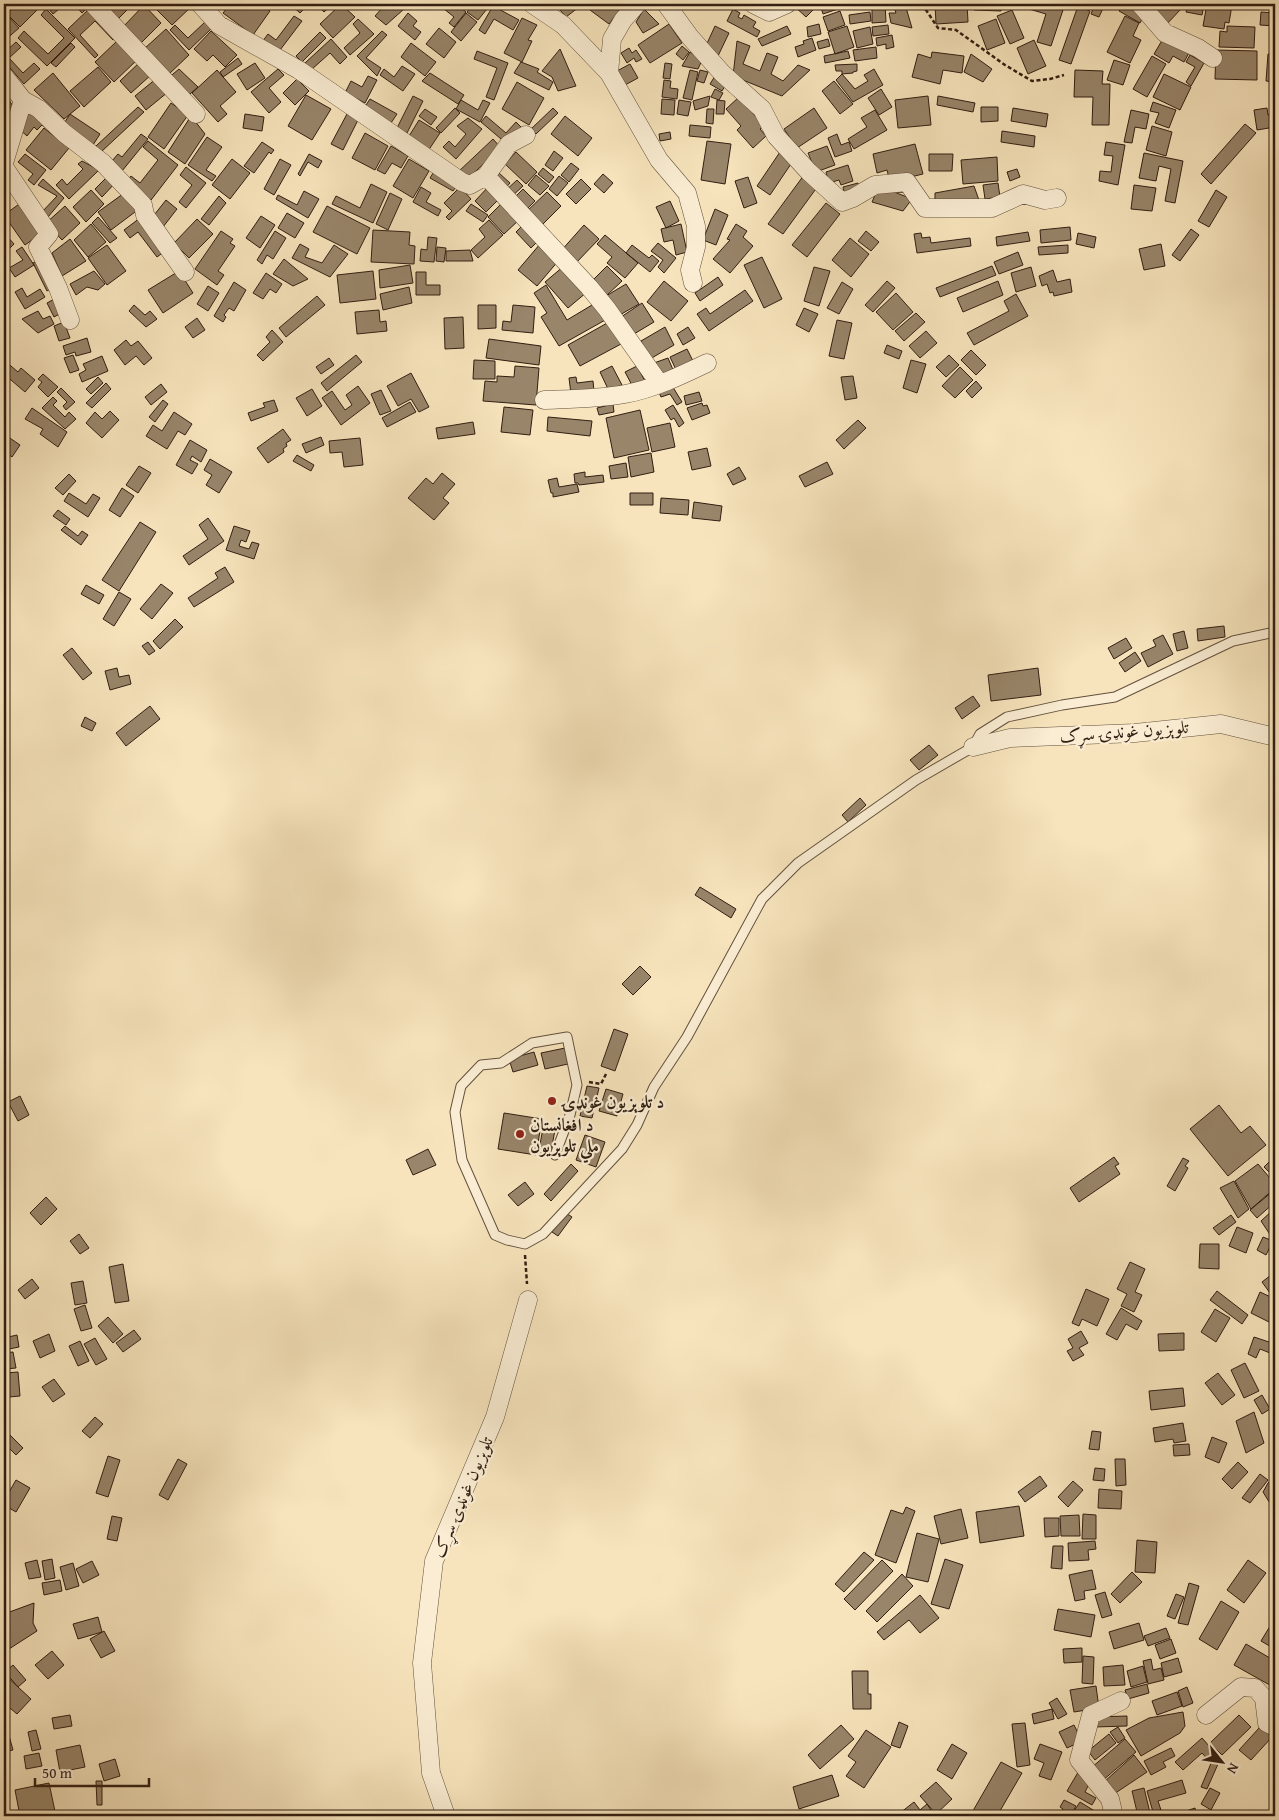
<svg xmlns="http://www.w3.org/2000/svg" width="1279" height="1820" font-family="'Gentium Book Plus',Amiri,serif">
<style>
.building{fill:#98856a;stroke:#311e12}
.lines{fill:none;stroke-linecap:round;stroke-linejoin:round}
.lane-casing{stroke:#62503c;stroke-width:11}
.street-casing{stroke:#62503c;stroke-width:19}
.path{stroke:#311e12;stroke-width:2.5;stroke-dasharray:4 2.5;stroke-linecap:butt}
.lane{stroke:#faedd3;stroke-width:9}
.street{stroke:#faedd3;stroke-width:18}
.poi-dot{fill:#8f2418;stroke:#faedd3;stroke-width:2}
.labels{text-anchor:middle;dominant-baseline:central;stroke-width:4.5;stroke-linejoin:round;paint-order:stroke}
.street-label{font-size:18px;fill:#311e12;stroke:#faedd3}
.poi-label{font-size:18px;font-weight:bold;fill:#311e12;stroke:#faedd3;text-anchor:start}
</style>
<rect width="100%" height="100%" fill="#f7e4bc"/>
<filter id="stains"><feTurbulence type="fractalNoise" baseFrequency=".004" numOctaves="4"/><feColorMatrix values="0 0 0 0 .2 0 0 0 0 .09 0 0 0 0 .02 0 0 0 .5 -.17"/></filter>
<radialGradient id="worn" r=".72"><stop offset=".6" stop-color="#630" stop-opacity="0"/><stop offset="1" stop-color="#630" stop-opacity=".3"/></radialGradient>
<!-- building -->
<path class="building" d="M17 4H37L40 7 20 27 7 14Z
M39 4H51L44 10Z
M53 4H65L53 14 48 8Z
M74 4H85L88 7 82 13Z
M102 4H133L116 21Z
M147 4H159L154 10Z
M163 4H190L192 6 172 25 157 10Z
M209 4H222L216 10Z
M230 4H260L270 11 253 35 223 13Z
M290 4H300L304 9 300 13Z
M316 4H333L324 12Z
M341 4 355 17 333 38 320 24Z
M378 4H396L404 9 386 25 375 16 383 7Z
M438 4H456L466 12 454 27 449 23 454 17Z
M474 4H491L478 20 467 12Z
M555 4H583L566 17Z
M594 4H624L609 24 590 10Z
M792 4H809L814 9 806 17Z
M820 4H840L841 8 823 14Z
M844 4H865L845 8Z
M872 4H885L886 22 872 23Z
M893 4H905L912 28 891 23 889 13H896Z
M935 4H967L968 22 936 24Z
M974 4H1001V11L974 10Z
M1008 4H1029L1028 7 1007 8Z
M1031 4H1065L1051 46 1037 42 1046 14 1029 9Z
M1080 4H1105L1099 17 1091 14 1093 9Z
M1123 4H1136L1145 13 1140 23 1119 11Z
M1142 4H1175L1181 9 1165 26Z
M1188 4 1204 5 1202 15 1186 12Z
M1207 4 1232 5 1229 23 1225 22 1224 29 1203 26Z
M144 5 161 23 139 45 122 28Z
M493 6 519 20 513 30 494 19 485 34 479 30Z
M1078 6 1090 11 1071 64 1059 60Z
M90 8 117 37 113 40 95 21 80 35 98 55 95 58 68 29Z
M46 9 75 38 47 66 18 38 24 31 48 54 64 38 41 15Z
M644 9 659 24 643 33 636 22Z
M733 9 740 13 738 17 742 19 744 15 756 22 753 27 760 31 757 37 727 21Z
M1012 10 1024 38 1010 44 997 16Z
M840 11 845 25 828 31 823 17Z
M870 12 871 21 850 24 849 15Z
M1261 12 1275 13V26L1260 25Z
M408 13 417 21 413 26 421 32 415 40 398 26Z
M466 13 477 22 461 41 451 32Z
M8 16 19 28 4 41V26L6 24 4 20Z
M294 16 302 21 277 54 262 42 268 34 276 40Z
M1125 16 1139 23 1133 36 1141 40 1130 63 1107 52Z
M522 18 537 25 528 40 532 41 522 62 504 53Z
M358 19 374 34 350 55 344 48 360 33 353 24Z
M996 19 1005 43 987 50 978 26Z
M205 22 211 29 189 50 170 30 175 25 188 38Z
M669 24 682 43 650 63 638 45Z
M819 24 821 34 808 37 807 27Z
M888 25 889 34 873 36 872 27Z
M715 26 729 33 718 56 704 50Z
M787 26 791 34 762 46 758 39Z
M847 26 854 47 835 54 828 32Z
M1227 26 1255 27 1254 48 1219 47 1220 31 1227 32Z
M870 27 873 44 857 48 853 31Z
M439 28 456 42 444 58 426 44Z
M166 29 189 55 168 75 144 49Z
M211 31 237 55 225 67 213 55 207 61 194 49Z
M382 31 387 35 366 58 381 68 377 76 357 56Z
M320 32 326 38 302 62 296 56Z
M892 35 894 47 886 49V44L877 46 876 38Z
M1164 37 1190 51 1184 62 1173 56 1169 63 1154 54Z
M812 38 816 50 798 57 795 47 804 44 803 41Z
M331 39 347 57 340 64 330 53 311 70 305 63Z
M828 39 830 46 819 49 817 42Z
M1034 40 1046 66 1028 74 1017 48Z
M117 41 138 59 114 82 95 62Z
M737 41 750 46 743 64 760 71 767 53 778 57 771 74 783 81 798 65 810 70 782 96 733 76Z
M16 42 21 47 9 58 23 73 34 63 40 69 24 84 4 61V53Z
M71 43 75 47 56 67 51 63Z
M411 43 436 62 425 76 401 57Z
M682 46 689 52 683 60 676 54Z
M876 47 877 58 855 61 853 50Z
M629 48 632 53 636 50 642 59 636 62 634 58 627 63 621 53Z
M560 49 576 86 558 91 552 77 542 71Z
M1216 50 1257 51V80L1215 79Z
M477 51 508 63 494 100 486 97 497 68 474 59Z
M848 51 850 58 825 63 824 56Z
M690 52 702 60 698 69 682 66Z
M932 52 964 56 962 73 943 70 940 84 912 77 918 54 931 58Z
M971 54 992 69 983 82 964 72Z
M1268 54H1275V82L1266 81Z
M1190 55 1204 63 1191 86 1186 82 1195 67 1186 62Z
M1152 56 1166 64 1147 97 1133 89Z
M238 58 242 64 223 77 220 72Z
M1114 60 1130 65 1123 85 1107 80Z
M141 61 152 74 131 93 120 81Z
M521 62 539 69 537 72 553 82 549 90 514 73Z
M255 63 265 78 247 90 237 74Z
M665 63 672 64 670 79 663 78Z
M630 64 638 78 625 85 617 71Z
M857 64V71L853 72V73L842 74V71H836L835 65Z
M402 66 415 74 403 91 380 75 384 69 394 77Z
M98 67 111 82 84 107 70 91Z
M179 69 198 87 183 100 167 79Z
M278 69 284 75 269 88 281 102 269 113 251 92Z
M874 69 883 85 853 102 836 80 842 74 855 89 868 81 864 75Z
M217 70 236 92 220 106 227 114 218 122 192 93Z
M690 70 698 72 692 100 683 98Z
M700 70 708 72 704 83 697 81Z
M1075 70 1103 71 1102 84H1110L1109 125H1092L1093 97H1074Z
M53 73 80 106 64 119 34 90Z
M430 73 464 95 458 104 422 81Z
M1164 74 1191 87 1180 110 1153 97Z
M368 76 377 80 365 103 345 93 351 81 362 87Z
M715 76 727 83 722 91 710 84Z
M157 78 168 92 146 110 135 96Z
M297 79 309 91 295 105 283 93Z
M664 80 671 81 670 88 678 89 677 99 662 97Z
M834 81 853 104 840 114 822 91Z
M517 82 544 98 529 125 502 109Z
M715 89 723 93 719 100 711 97Z
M881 89 892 107 879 115 868 98Z
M306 95 331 109 312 140 288 126Z
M413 96 423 101 407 133 397 128Z
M710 96 708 106 695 110 693 101Z
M928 96 931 125 898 128 895 100Z
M938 96 975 103 973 112 937 105Z
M7 97 18 114 6 127 4 125V101Z
M739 97 764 126 760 129 766 136 753 148 737 130 741 126 726 109Z
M370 99 397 114 391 123 364 108Z
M662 99 675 100 674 115 661 114Z
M461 100 478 110 483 100 490 103 480 122 456 109Z
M679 100 691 102 688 116 677 114Z
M717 100 725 101 724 114H716Z
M1153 102 1176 110 1169 128 1155 123 1159 113 1150 111Z
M171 103 188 115 164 149 148 137Z
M138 107 144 112 101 152 96 146Z
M981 107H998V121L981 122Z
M33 108 49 130 42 125 37 130 34 127 27 136 17 127Z
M455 108 460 113 441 133 436 128Z
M553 108 558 113 536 134 531 129Z
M814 108 827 128 797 148 784 129Z
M1013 108 1048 114 1046 127 1011 121Z
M1267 108 1268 115 1275 113V127L1257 130 1254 110Z
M425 109 437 117 431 125 419 116Z
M707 109H714L713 124 706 123Z
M875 110 887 130 854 149 848 139 867 127 861 118Z
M1131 110 1149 114 1146 129 1135 127 1132 143 1124 142Z
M70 114 100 134 93 145 63 125Z
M245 114 264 117 262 131 243 128Z
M347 114 358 120 343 150 331 144Z
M191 116 205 134 185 164 168 152Z
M486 116 506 133 516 122 521 127 507 144 481 122Z
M565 116 592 138 578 156 551 134Z
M468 118 482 129 456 159 443 147 449 141 455 147 466 134 457 126Z
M419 120 440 133 426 154 406 141Z
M1245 124 1256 133 1211 184 1201 174Z
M690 125 711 127 710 138 689 136Z
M1152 126 1172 132 1166 156 1146 150Z
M44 128 69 148 51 170 26 150Z
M1002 131 1035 136 1034 147 1001 142Z
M670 132 671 139 660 141 659 134Z
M365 133 388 146 375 170 352 158Z
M141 134 148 139 122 171 111 162 118 154 122 157Z
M837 134 841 145 849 142 852 151 835 157 828 138Z
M207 137 222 147 206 170 216 176 212 181 188 165Z
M493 139 501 148 465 181 458 172Z
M148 141 178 165 151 200 125 184 131 176 140 183 158 160 143 147Z
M707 141 731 144 725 184 701 180Z
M262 142 274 150 271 154 269 152 254 173 244 166Z
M1106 142 1125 145 1118 185 1099 181 1100 171 1111 172 1113 156 1104 155Z
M915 144 923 174 890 182 887 170 877 173 873 154Z
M391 146 408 156 401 168 392 163 385 174 377 170Z
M827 146 835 165 816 172 808 153Z
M554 151 563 158 553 171 545 165Z
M516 152 537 172 526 184 505 164Z
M780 152 793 161 770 195 757 186Z
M1144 153 1183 161 1175 203 1165 201 1171 169 1159 166 1156 181 1139 178Z
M25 154 46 170 34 185 28 180 33 174 18 162Z
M309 154 322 161 318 168 308 162 300 176 298 174Z
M929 154H953L952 171H929Z
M997 157 998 181 963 184 961 160Z
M232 159 250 173 230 199 212 185Z
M280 159 291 165 274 195 264 189Z
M409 159 429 171 413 198 393 186Z
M82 161 99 170 69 199 56 185 62 179 67 185 83 169 78 164Z
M571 163 579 169 569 182 561 175Z
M848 165 853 181 841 185 839 180 829 183 826 172Z
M186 167 206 183 186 208 179 202 192 185 180 175Z
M543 168 554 177 549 183 538 174Z
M1017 169 1020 177 1010 181 1007 172Z
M435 170 458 184 453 191 430 178Z
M499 173 510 183 503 191 492 181Z
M110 174 117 181 102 197 95 189Z
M603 174 613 183 604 193 594 184Z
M536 175 549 186 540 195 528 185Z
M804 175 818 186 783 234 768 224Z
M559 176 568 183 557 196 549 189Z
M748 177 757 203 744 208 735 181Z
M43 179 64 198 48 217 42 212 57 196 38 185Z
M581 179 591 189 576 204 566 194Z
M517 180 523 186 510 198 504 192Z
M858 183 860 191 845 196 843 187Z
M998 183 1000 197 985 199 983 185Z
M371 184 387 192 373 223 332 204 336 196 360 208Z
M1134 185 1156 188 1152 211 1131 209Z
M489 186 501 197 486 212 475 201Z
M879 186 912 199 903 211 872 202Z
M974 186 980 203 935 205V193Z
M421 187 431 193 426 202 441 210 438 216 413 202Z
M460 187 471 199 449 220 446 217 452 211 444 203Z
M523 189 535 201 524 212 512 200Z
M91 190 104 204 86 222 73 207Z
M1216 190 1227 197 1209 227 1198 221Z
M127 191 143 206 111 230 98 212Z
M304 191 319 199 308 218 276 199 278 195 297 205Z
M547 192 561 206 540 227 525 213Z
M390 193 402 199 388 230 376 224Z
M219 196 226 203 209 225 201 219Z
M166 200 177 209 163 227 151 219Z
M670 201 679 221 666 228 656 207Z
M22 202 43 232 25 245 4 215Z
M503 202 520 219 504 234 488 217Z
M826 203 840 214 807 257 792 245Z
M471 204 488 215 483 222 466 211Z
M65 206 80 223 62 240 46 223Z
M327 206 370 228 357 254 313 232Z
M715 209 728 215 716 245 703 240Z
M287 213 304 223 295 238 278 228Z
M261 216 275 225 260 248 246 238Z
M98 217 117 238 110 243 92 223Z
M140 218 165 251 157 257 138 232 130 238 124 230Z
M197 219 213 234 189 258 174 243Z
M489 220 503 235 478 258 471 250 485 237 479 229Z
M91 224 106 242 88 257 74 240Z
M681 224 687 252 676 255 673 240 664 242 661 229Z
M736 224 747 231 743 237 753 246 730 273 713 259 730 240 727 239Z
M584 225 599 239 574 265 560 252Z
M522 226 537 242 531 248 516 232Z
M1070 227 1071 240 1041 243 1040 230Z
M1191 229 1199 235 1180 261 1172 255Z
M373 230 410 232 409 245 415 246 414 264 371 262Z
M221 231 233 239 230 243 235 246 218 271 224 275 217 285 195 269Z
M275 231 286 238 273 259 267 255 262 264 257 260Z
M866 231 879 242 871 251 858 241Z
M1028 232 1030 241 997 246 996 237Z
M921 233 922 238 930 237 931 243 970 238 971 246 917 253 914 234Z
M1078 233 1096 237 1094 248 1076 244Z
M6 235 14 244 4 254V238Z
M605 235 638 263 625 278 607 263 612 257 597 244Z
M428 237 437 238 434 262 420 261 421 249 427 250Z
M850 238 869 254 851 277 832 260Z
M70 239 86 261 62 276 52 253Z
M658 243 676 258 664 273 658 267 663 260 651 251Z
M300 244 309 249 305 257 322 263 334 245 348 254 330 277 292 258Z
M540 244 559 260 537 286 518 270Z
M1161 244 1165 266 1144 270 1139 249Z
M107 245 126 271 107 285 88 258Z
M632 245 649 258 652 255 659 261 650 272 626 253Z
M1068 245V253L1039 255 1038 247Z
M22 247 34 265 15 277 9 268 23 260 16 251Z
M437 247 446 248 444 262 436 261Z
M470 250 473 261H446V251Z
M1018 252 1023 265 999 274 994 262Z
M762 257 782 299 764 308 744 265Z
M42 259 56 286 47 291 33 263Z
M284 259 308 279 293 286 273 274Z
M410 265 413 283 380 288 379 270Z
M564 266 587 292 568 308 545 282Z
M607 266 622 281 606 296 591 282Z
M992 266 996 275 940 297 936 288Z
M814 267 830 271 819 306 804 301Z
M1031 267 1036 286 1016 292 1011 273Z
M1053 270 1057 282 1070 279 1072 292 1054 296 1053 292 1050 293 1047 284 1042 286 1039 276Z
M94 271 105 284 98 290 87 287 76 295 70 284Z
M179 271 193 293 163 313 148 290Z
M373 271 376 299 340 303 337 275Z
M416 272H426V285H440V295H416Z
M266 273 282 284 276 293 270 289 263 299 253 293Z
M718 277 723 285 700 301 695 293Z
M664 281 688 301 671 321 647 302Z
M887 281 895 288 873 312 865 305Z
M998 281 1003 295 963 312 957 298Z
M234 282 246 290 234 311 229 308 224 315 226 317 223 322 214 316Z
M842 282 853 289 839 314 827 308Z
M626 284 639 304 618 316 606 296Z
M546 285 567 320 597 302 607 319 559 346 541 317 547 313 534 293Z
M208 286 219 293 208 311 197 304Z
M409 287 412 303 383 310 380 294Z
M22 288 27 297 40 289 45 297 25 309 15 292Z
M745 290 753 301 709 331 697 314 706 308 710 314Z
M896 293 913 312 893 330 876 312Z
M1016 294 1028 316 974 345 967 333 1009 311 1004 301Z
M317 296 325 305 286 337 279 328Z
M56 298 63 312 54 317 47 303Z
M642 303 654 322 629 337 618 319Z
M134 305 145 315 150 311 157 319 146 327 129 311Z
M478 305H496V328L478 329Z
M513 305 535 307 533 333 502 330 503 321 511 322Z
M804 308 818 314 809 332 796 325Z
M379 310 380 322 386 321 387 331 357 334 355 312Z
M38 311 43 319 50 316 54 324 38 333 22 319Z
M916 313 925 322 904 341 895 331Z
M463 317 464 348 445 349 444 318Z
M197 318 205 330 193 338 185 327Z
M837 320 852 323 844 359 829 356Z
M64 322 70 338 59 341 54 326Z
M609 322 621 344 580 366 568 345Z
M665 327 674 345 650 359 641 341Z
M688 327 695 338 683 345 677 334Z
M272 330 283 342 263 361 257 355 270 342 266 337Z
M926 331 937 343 920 358 909 346Z
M87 338 91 352 76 356 75 352 66 355 63 346Z
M489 339 541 346 539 365 486 358Z
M126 340 131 346 138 341 152 358 144 365 136 356 125 365 114 350Z
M887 345 902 351 899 359 884 353Z
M687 349 695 365 678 374 670 357Z
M971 350 986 365 976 375 961 360Z
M73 355 79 370 70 373 64 358Z
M356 355 362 362 327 391 321 383Z
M949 355 959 365 946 377 936 367Z
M102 356 108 371 82 382 79 374 86 370 83 364Z
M329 358 334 365 321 374 316 367Z
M668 358 674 372 660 378 654 363Z
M4 360 18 372 21 368 35 380 25 392 4 374Z
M474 360 495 361V379H473Z
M911 360 926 364 917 393 903 388Z
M515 366 539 368 536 405 483 401 485 381 497 382V376L514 377Z
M612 366 622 385 609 391 600 372Z
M637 366 646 383 634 389 625 372Z
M960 367 973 380 955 398 942 386Z
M411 373 429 407 419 412 411 399 398 406 387 386Z
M43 374 58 387 48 397 38 387 42 382 38 379Z
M853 376 857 398 845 400 841 377Z
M98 377 103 383 91 394 86 389Z
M576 377 577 383 593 381 594 391 571 394 569 378Z
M976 381 982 388 972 398 966 391Z
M106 383 111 389 92 408 86 403Z
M161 384 167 392 151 405 145 397Z
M671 384 682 402 677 405 670 394 661 397 658 390Z
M358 386 370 403 341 425 322 398 332 391 345 410 352 405 346 395Z
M61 388 75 402 66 410 63 406 67 402 57 392Z
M312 389 322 406 307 416 296 398Z
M381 390 391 411 380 415 371 394Z
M699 392 702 401 686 405 684 396Z
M53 397 57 401 53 405 65 417 69 412 76 419 65 429 42 408Z
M163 400 168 404 155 422 149 417Z
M274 400 278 411 251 421 248 413 265 407 263 403Z
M410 402 416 412 387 427 382 418Z
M702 403 703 406 707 405 710 413 692 420 687 408Z
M613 404 614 412 599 415 597 408Z
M673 405 684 423 679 427 674 418 671 420 665 410Z
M504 407 533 410 530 435 501 432Z
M32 408 67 432 58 447 40 434 43 429 25 419Z
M640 410 649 450 614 458 606 418Z
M110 411 119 420 102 438 86 423 95 412 102 419Z
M174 412 192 424 185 435 178 431 167 449 146 436 153 425 162 431Z
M548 417 592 421 590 436 547 431Z
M858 420 866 428 844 449 836 440Z
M473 422 475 434 438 439 436 428Z
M670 423 675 447 652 452 647 428Z
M283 429 291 440 286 443 287 446 283 449 284 452 268 463 257 448Z
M4 434 20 445 12 457 4 451Z
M321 437 324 445 306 453 302 444Z
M360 438 363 465 344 467 342 452 330 453 329 441Z
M190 440 207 450 201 462 192 456 190 460 198 464 192 474 176 465Z
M707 448 711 466 692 470 688 452Z
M651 453 654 472 631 477 628 457Z
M297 455 314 465 311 471 293 461Z
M210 459 232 472 219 493 206 485 212 475 204 470Z
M827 462 833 474 805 487 799 476Z
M626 463 628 477 611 479 609 466Z
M139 466 151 473 138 493 126 485Z
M739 467 746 479 733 485 727 474Z
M585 472V477L603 475 604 482 579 485 578 483H575L574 474Z
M442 473 455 484 443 498 449 503 434 520 408 498 426 478 433 484Z
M69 474 76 481 63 495 55 488Z
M557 478 559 487 577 484 579 492 553 497V493H551L548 480Z
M122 488 134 496 120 517 109 510Z
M69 493 86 504 93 494 100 498 88 517 64 501Z
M630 493H653V505H630Z
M661 498 689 500 688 515 660 513Z
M694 502 722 506 720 521 692 518Z
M58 510 70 519 66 525 53 516Z
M208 518 224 541 189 565 183 556 208 539 199 525Z
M140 522 156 532 119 591 102 580Z
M65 526 78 536 82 531 88 535 81 545 61 530Z
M234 526 250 531 246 542 241 540 239 546 249 549 252 542 259 544 254 559 226 550Z
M225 567 234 582 194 607 188 598 218 578 215 573Z
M161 584 173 593 152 619 140 609Z
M86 585 104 595 99 604 81 594Z
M119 592 131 599 114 626 103 619Z
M175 619 183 627 160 649 153 641Z
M1224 626 1225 637 1198 641 1197 629Z
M1184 631 1188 648 1177 651 1173 634Z
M1163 635 1173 654 1148 667 1141 653 1156 646 1153 640Z
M1126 638 1132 648 1114 659 1108 648Z
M148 642 155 651 149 655 142 646Z
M72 648 92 673 83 680 63 655Z
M1135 652 1141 661 1125 672 1119 663Z
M117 668 119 677 129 675 131 684 110 690 105 671Z
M1038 668 1041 695 991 701 988 675Z
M973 696 980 706 962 719 955 708Z
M150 706 160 719 126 746 116 733Z
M85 717 96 723 92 731 81 726Z
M929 745 938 755 919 770 910 760Z
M860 798 866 805 848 822 842 815Z
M700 887 736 909 731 918 695 895Z
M640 966 651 977 633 995 622 984Z
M614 1029 628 1034 615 1071 601 1066Z
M565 1048 568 1064 545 1069 541 1053Z
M534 1052 538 1065 513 1072 509 1059Z
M587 1086 599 1088 592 1118 580 1116Z
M606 1089 623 1094 617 1116 599 1111Z
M20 1096 29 1115 18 1121 8 1102Z
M1219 1105 1241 1133 1250 1126 1266 1145 1228 1176 1190 1129Z
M504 1113 542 1119 536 1155 498 1149Z
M543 1128 555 1130 550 1157 538 1155Z
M585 1135 605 1142 596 1167 576 1160Z
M428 1149 436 1165 413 1175 406 1160Z
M1275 1156V1170L1271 1174 1264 1167Z
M1114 1157 1119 1164 1115 1166 1120 1174 1079 1202 1070 1188Z
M1183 1158 1189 1161 1185 1166 1188 1168 1175 1191 1167 1186Z
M571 1164 578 1171 551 1201 544 1194Z
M1258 1164 1275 1184V1188L1251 1209 1235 1181Z
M1234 1181 1249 1209 1238 1218 1220 1188Z
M525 1182 534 1194 518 1206 508 1195Z
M1272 1192 1275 1196V1202L1257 1218 1250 1210Z
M46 1197 57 1209 41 1225 30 1213Z
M1275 1208V1236L1273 1239 1261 1221Z
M566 1213 572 1217 558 1236 552 1232Z
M1231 1215 1236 1222 1219 1235 1213 1228Z
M1237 1227 1253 1233 1246 1253 1229 1246Z
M79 1234 89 1248 80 1254 70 1241Z
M1263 1237 1273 1241 1266 1255 1257 1250Z
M1200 1244H1219V1269L1199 1268Z
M1130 1262 1145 1269 1135 1292 1142 1295 1134 1312 1121 1306 1127 1294 1117 1289Z
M123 1264 129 1301 115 1303 109 1267Z
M1275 1272V1290L1270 1293 1262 1282Z
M32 1279 39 1288 25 1299 18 1290Z
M83 1281 87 1303 75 1305 71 1283Z
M1086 1289 1109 1299 1097 1326 1082 1319 1079 1326 1072 1323Z
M1217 1291 1248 1315 1242 1324 1210 1300Z
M1260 1292 1275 1299V1315L1271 1323 1251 1313Z
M85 1305 92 1328 81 1331 74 1309Z
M1121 1308 1142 1321 1137 1330 1126 1324 1117 1340 1106 1334Z
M1215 1309 1230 1318 1216 1342 1201 1332Z
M108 1317 123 1334 113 1343 98 1326Z
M134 1330 141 1339 123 1352 116 1343Z
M1081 1331 1088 1343 1079 1348 1084 1355 1073 1361 1067 1351 1073 1348 1068 1339Z
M1184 1333V1350L1159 1351 1158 1334Z
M49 1334 55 1351 40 1358 33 1341Z
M17 1335 19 1347 4 1350V1338Z
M1254 1337 1275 1344V1355L1260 1349 1256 1358 1248 1354Z
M95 1338 107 1359 96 1365 84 1344Z
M80 1341 89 1361 78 1366 69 1346Z
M13 1352 16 1368 5 1369 4 1353Z
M1245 1363 1259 1391 1244 1398 1231 1370Z
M18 1372 20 1396 9 1397 6 1373Z
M1218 1373 1235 1395 1222 1405 1205 1383Z
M54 1379 65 1394 53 1402 42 1387Z
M1183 1388 1185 1406 1151 1410 1149 1391Z
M1262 1395 1270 1409 1262 1414 1254 1400Z
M1254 1412 1264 1443 1246 1453 1236 1421Z
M95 1417 103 1424 90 1438 82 1431Z
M1183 1423 1186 1441 1174 1443 1173 1439 1155 1442 1153 1428Z
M4 1429 23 1448 16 1455 4 1443Z
M1092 1431 1101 1432 1099 1450 1089 1449Z
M1212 1437 1227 1443 1219 1463 1205 1457Z
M1189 1444 1190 1455 1174 1456 1173 1445Z
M108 1456 120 1460 108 1497 96 1493Z
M178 1459 187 1464 168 1500 159 1495Z
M1115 1459H1125L1126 1485 1116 1486Z
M1238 1462 1248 1472 1232 1489 1222 1479Z
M1095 1468 1105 1469 1104 1481 1093 1480Z
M1260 1474 1268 1480 1250 1503 1242 1498Z
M1040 1476 1047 1486 1025 1502 1018 1492Z
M1275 1477V1501L1271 1505 1263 1492 1268 1483Z
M16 1480 30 1488 16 1512 4 1505V1501Z
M1073 1481 1083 1490 1068 1507 1058 1497Z
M1099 1489 1122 1491 1121 1509 1098 1508Z
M1019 1506 1024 1536 980 1543 976 1512Z
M1275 1506V1522L1270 1508Z
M906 1507 915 1511 896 1563 875 1555 891 1510 903 1514Z
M961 1509 968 1538 941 1544 934 1516Z
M1083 1514 1096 1515V1539H1082Z
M1079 1515 1080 1536H1061L1060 1516Z
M112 1516 122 1518 117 1541 107 1539Z
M1044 1518H1059V1536L1045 1537Z
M917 1533 939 1539 928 1582 906 1577Z
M1137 1540 1157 1542 1155 1573 1135 1572Z
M1095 1541 1096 1549 1088 1550 1089 1560 1069 1561 1068 1543Z
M1053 1546H1063L1062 1569 1051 1568Z
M864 1552 874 1560 844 1592 835 1584Z
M1275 1555V1570L1271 1556Z
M52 1559 55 1578 45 1580 42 1561Z
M945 1559 963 1565 949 1609 931 1604Z
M37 1560 41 1577 29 1579 25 1563Z
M882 1560 893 1571 855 1610 844 1599Z
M1248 1560 1266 1573 1244 1603 1227 1590Z
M92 1561 99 1575 83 1583 76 1569Z
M73 1563 79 1586 66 1590 60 1567Z
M1092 1570 1096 1589 1084 1591 1085 1599 1075 1601 1069 1575Z
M1132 1572 1142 1582 1120 1603 1111 1594Z
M902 1574 913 1586 877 1622 866 1611Z
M60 1580 62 1591 44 1595 42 1583Z
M1189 1583 1199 1586 1188 1625 1178 1623Z
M1105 1592 1112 1615 1102 1618 1095 1595Z
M1176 1594 1184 1597 1175 1619 1167 1616Z
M920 1595 939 1618 920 1633 909 1620 884 1640 877 1632Z
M1221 1601 1239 1612 1217 1650 1199 1639Z
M34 1603 33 1623 37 1631 9 1649 4 1641V1614Z
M1058 1609 1095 1615 1091 1637 1054 1630Z
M98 1617 102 1632 78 1639 73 1624Z
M1275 1618V1645L1273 1648 1261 1641Z
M1139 1623 1144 1640 1114 1649 1109 1632Z
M1166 1628 1170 1638 1148 1646 1144 1636Z
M104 1631 115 1651 101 1658 90 1639Z
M1171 1639 1176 1653 1160 1659 1155 1645Z
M1246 1644 1275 1661V1688L1234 1665Z
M1082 1648V1662L1064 1663 1063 1649Z
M52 1651 64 1665 48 1679 35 1665Z
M1083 1656 1094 1657 1093 1684 1082 1683Z
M1178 1658 1182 1672 1164 1677 1161 1663Z
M1151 1659 1153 1670 1161 1668 1164 1680 1148 1684 1143 1661Z
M13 1665 26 1680 18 1687 5 1672Z
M1123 1665 1125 1685 1104 1686 1103 1667Z
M1143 1666 1147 1682 1131 1687 1127 1671Z
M852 1671H868V1694H871V1709H853Z
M4 1674 31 1699 17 1714 4 1703Z
M1147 1684 1149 1693 1128 1699 1125 1690Z
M1096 1686 1099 1708 1074 1712 1070 1690Z
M1187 1687 1193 1703 1183 1707 1178 1691Z
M1177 1692 1182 1706 1157 1715 1152 1701Z
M1057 1698 1067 1714 1058 1719 1049 1703Z
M1052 1709 1054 1719 1034 1724 1032 1714Z
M1183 1712 1185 1726 1180 1733 1141 1756 1126 1730 1149 1718Z
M70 1715 72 1726 54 1729 52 1718Z
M1239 1715 1251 1727 1222 1755 1210 1743Z
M1127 1716V1726L1094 1727V1717Z
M899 1722 908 1726 900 1748 891 1745Z
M1025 1723 1030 1765 1017 1767 1012 1724Z
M841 1725 854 1739 820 1769 808 1755Z
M1074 1725 1082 1741 1067 1748 1059 1732Z
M1118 1727 1125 1738 1118 1743 1110 1732Z
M1260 1727 1272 1737 1251 1760 1239 1750Z
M36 1730 41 1749 32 1751 28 1732Z
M866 1730 891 1747 864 1788 846 1776 856 1762 848 1756Z
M8 1732 13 1750 4 1752V1733Z
M1109 1734 1116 1743 1095 1760 1088 1751Z
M1202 1738 1218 1756 1210 1762 1202 1753 1183 1770 1175 1762Z
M1125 1739 1136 1752 1102 1781 1091 1768Z
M952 1744 967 1753 952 1779 937 1770Z
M1040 1744 1062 1752 1051 1780 1039 1776 1044 1763 1034 1759Z
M80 1745 85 1767 60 1772 56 1750Z
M1171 1748 1175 1756 1163 1762 1166 1767 1151 1775 1144 1761Z
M39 1753 42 1766 26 1769 24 1756Z
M1134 1755 1147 1772 1114 1794 1104 1782Z
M115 1759 120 1776 104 1781 99 1764Z
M1212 1761 1218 1764 1207 1789 1201 1787Z
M1001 1762 1022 1773 997 1816H970Z
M1080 1769 1089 1784 1085 1792 1096 1798 1092 1805 1067 1791Z
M4 1775 8 1796 4 1797Z
M832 1775 839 1796 799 1809 793 1787Z
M1182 1780 1186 1793 1158 1801 1161 1810 1153 1812 1147 1791Z
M96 1781H102V1805H97Z
M936 1782 952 1799 936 1814 920 1796Z
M49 1783 56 1816H20L15 1790Z
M1144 1788 1150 1813 1138 1816 1132 1791Z
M1210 1788 1220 1793 1211 1810 1201 1804Z
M1064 1800 1076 1806 1070 1816H1059L1063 1809 1060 1807Z
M914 1802 920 1810 927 1804 933 1813 929 1816H902L900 1813Z
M1080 1802 1098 1813 1096 1816H1082L1074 1811Z
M4 1805H7L6 1816H4Z
M1195 1808 1197 1816H1187L1186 1811Z
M1137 1813V1816H1128V1814Z
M1163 1813V1816H1153V1814Z"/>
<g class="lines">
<defs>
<path id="lane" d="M555 1155 570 1115 577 1085 567 1037 532 1043 501 1063 481 1065 461 1086 455 1112 462 1160 495 1235 507 1240 525 1244 543 1234 622 1149 637 1125 654 1087 687 1037 762 899 798 863 916 780 973 747 980 734 1007 717 1062 705 1115 697 1233 641 1275 632"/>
<path id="street" d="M93 4 196 114
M200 4 219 25 299 70 462 182 470 185 486 176 509 144 526 135
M532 4 563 25 609 73 659 160 687 193 696 226V247L690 270 693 283
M666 4 690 37 722 73 762 109 776 136 809 172 842 202 853 198 875 185 907 182 925 208H992L1023 194 1045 200 1057 198
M753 4 769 12 787 4
M1140 4 1165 33 1198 48 1213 58
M609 73 612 39 623 20 637 4
M4 76 23 100 39 109 64 133 103 163 143 205 145 215 185 272
M4 163 23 100
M4 167 49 234 38 247 58 288 70 320
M486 176 589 287 607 309 659 383
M544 400C571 399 598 399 625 394 653 389 682 375 707 363
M973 747 1010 738 1135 733 1221 724 1275 737
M1206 1715 1241 1687 1255 1688 1264 1698 1267 1723 1275 1727
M446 1816 431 1773 422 1663 434 1561 495 1417 528 1300
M1114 1816 1110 1799 1079 1760 1091 1715 1121 1701"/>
</defs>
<!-- lane casing -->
<use href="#lane" class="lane-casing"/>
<!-- street casing -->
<use href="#street" class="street-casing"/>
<!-- path -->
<path class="path" d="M922 4 938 28 956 30 1005 65 1032 81 1050 79 1064 75
M589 1082 601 1084 606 1074
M525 1255 527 1284"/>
<!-- lane -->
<use href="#lane" class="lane"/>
<!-- street -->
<use href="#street" class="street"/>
</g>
<!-- markers -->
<g class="poi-dot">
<circle cx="552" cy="1101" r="5"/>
<circle cx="520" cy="1134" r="5"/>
</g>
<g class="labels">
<!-- street labels -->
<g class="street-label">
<text transform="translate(1124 731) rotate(-4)">تلوېزيون غونډۍ سړک</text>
<text transform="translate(462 1497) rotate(-67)">تلوېزيون غونډۍ سړک</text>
</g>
<!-- poi labels -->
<g class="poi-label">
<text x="562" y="1101">د تلوېزیون غونډۍ</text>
<text x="530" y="1124">د افغانستان<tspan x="530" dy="21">ملي تلوېزیون</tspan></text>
</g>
</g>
<!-- margin -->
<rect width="1279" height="1820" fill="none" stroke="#f7e4bc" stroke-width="20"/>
<rect x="5" y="5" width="1269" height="1810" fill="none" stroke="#311e12" stroke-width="2.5"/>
<rect x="10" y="10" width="1259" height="1800" fill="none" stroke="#311e12"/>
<!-- north arrow -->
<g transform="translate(1222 1762) rotate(120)" stroke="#faedd3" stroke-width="4" paint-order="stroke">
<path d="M0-4L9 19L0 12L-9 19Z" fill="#311e12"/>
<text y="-8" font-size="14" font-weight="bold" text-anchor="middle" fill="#311e12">N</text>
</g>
<!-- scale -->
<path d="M35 1778v8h114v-8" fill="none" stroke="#311e12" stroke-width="2.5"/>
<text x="42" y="1778" font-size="15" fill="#311e12" stroke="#faedd3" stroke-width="4" paint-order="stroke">50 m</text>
<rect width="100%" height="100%" filter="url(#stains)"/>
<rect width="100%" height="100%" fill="url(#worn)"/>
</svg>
